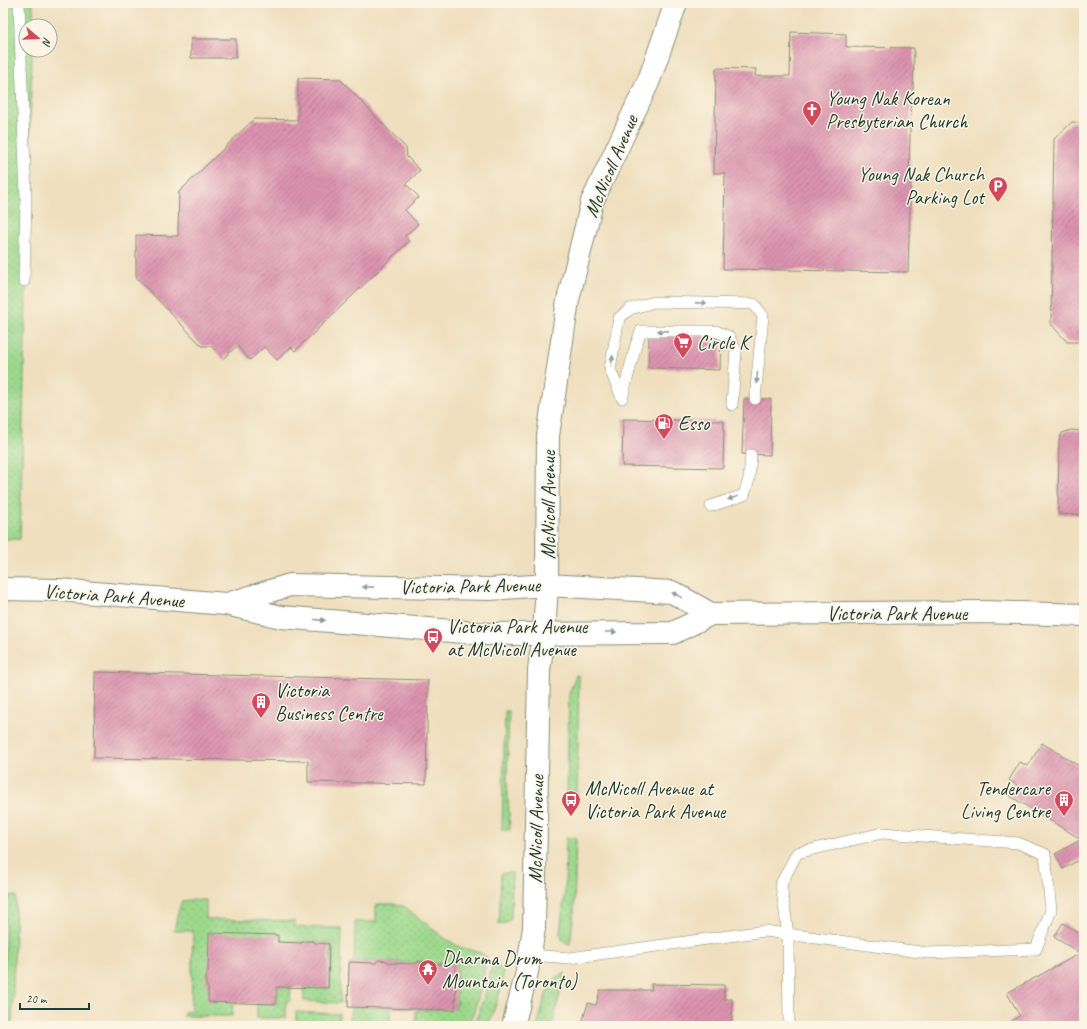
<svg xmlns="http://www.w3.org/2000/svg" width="1087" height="1029" font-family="Caveat,sans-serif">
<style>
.grass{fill:url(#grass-dots);stroke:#5e8b60}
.building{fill:url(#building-hatch)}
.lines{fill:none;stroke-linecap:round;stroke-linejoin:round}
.lane-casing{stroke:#878e79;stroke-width:12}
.secondary-casing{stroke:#878e79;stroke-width:24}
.lane{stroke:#fff;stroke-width:11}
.secondary{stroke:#fff;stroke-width:22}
.oneway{fill:#8f9e9a}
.labels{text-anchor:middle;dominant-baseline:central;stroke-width:3;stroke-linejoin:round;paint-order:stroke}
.poi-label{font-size:20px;fill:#1f3d34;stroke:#fcf5e5;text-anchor:start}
.street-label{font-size:20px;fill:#1f3d34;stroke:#fcf5e5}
</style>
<defs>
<pattern id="grass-dots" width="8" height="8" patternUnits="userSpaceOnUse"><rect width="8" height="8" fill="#9dd98d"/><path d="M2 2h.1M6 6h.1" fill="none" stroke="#87bb7a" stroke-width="1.8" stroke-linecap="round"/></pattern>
<pattern id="building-hatch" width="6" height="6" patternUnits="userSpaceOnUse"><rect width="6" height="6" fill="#dc93af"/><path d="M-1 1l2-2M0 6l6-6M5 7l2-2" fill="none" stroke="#b2798f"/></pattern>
</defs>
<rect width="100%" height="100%" fill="#fcf5e5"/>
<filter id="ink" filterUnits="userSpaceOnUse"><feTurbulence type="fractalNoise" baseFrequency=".025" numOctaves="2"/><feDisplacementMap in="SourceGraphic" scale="8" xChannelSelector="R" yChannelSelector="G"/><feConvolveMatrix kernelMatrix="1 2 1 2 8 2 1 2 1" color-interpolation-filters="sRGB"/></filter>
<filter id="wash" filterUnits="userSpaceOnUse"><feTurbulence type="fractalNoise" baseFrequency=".012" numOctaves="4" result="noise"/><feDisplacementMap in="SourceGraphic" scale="16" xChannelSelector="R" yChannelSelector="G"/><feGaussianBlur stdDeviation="0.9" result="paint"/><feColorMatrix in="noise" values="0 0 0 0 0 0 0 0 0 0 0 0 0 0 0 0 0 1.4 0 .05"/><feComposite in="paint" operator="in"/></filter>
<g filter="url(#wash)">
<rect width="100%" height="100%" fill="#efdfbe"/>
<!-- grass -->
<path class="grass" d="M3 3H33V26H26V50H32L20 539H3Z
M576 675 579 676 577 796H567L569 694Z
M505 711H509L507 782 510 830H502Z
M566 838H576L574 912 570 944 563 941 560 933 565 890Z
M501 873H512L511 918 506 923 499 925Z
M6 895 16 896 12 1026H3Z
M190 900H206V919L294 921 295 927 342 928 340 1003 304 1001 303 987 330 988 331 943 280 941V936L212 935 233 1003 232 1016H184V1012L191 1011 193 931H174L178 912 182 901Z
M376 904H395L405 907 440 935 459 947 478 952 487 957 481 989 469 1026H416V1010L456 1009 457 964 354 961 355 922H376Z
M493 961C496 964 502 969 503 973 504 982 492 1016 488 1026H474L486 991Z
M565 973 552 1026H537C543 1010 546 976 565 973Z
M278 987H291L290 1001H286V1018H257V1003L278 1004Z
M351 1007 391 1008 390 1026H350Z
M296 1012 339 1014V1026H296Z"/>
<g id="blocks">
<!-- building -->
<path class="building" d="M791 32 846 34V47L914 48 913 92H911L909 177H911L908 272 723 269 725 173H714L716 68 756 69 755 76H790Z
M191 39H236V58H191Z
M298 78 340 79 406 148 407 157 420 170 406 184 419 197 405 210 418 224 405 236 409 241 295 351 291 347 277 360 264 347 250 360 237 346 223 359 211 346H202L136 277V235L178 236 179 192 254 119 298 120Z
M1072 122 1084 123V342H1067L1051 324 1054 139Z
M649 334 721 336 720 370 648 368Z
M744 399H771L770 455 742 454Z
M623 419 724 421 723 468 622 466Z
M1071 430 1084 431V515L1058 514 1059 440 1062 433Z
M95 672 428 680 426 784 308 782V761L94 758Z
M1042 743 1084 769V857L1063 869 1055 854 1080 840 1079 838 1010 796 1017 785 1009 780 1020 762 1028 766Z
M1063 923 1084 936V1020L1074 1026H1014L1011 1021 1020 1016 1007 993 1077 955 1078 952 1054 937Z
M209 933 278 935V942L301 943 305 941H313L315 943 329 944 328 988 276 987V1004L208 1002V988L206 985V975L208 973Z
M378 960 387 961 389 963 416 964 418 961 427 962 428 964H456L455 1010 348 1007 349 962 376 963Z
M651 984 724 985V999H732V1026H581L588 1003 596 1005 600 990H652Z"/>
</g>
</g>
<g filter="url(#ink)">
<use href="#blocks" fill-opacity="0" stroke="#878e79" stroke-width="1"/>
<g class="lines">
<defs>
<path id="lane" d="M19 3 26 199 24 281
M622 398 610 369 619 318 630 309 654 302 754 304 763 316 755 399
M622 398 636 345 641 331H716L729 337 736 351 732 405
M711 506 744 495 749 479 751 455
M530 955 570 958 765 931 927 953 1036 949 1051 910 1045 854 1018 843 882 833 797 853 781 884 788 934 789 1026"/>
<path id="secondary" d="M3 589 59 590 226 604 281 617 488 634 673 633 711 614 983 612 1084 615
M227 604 290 585 490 589 547 585 672 592 711 614
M513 1026 527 972 534 928 539 670 544 633 547 585 548 436 568 300 592 202 649 80 676 3"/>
</defs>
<!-- lane casing -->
<use href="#lane" class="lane-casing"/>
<!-- secondary casing -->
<use href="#secondary" class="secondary-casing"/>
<!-- lane -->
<use href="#lane" class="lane"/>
<!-- secondary -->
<use href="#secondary" class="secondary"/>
</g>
<!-- one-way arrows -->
<defs><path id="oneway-solid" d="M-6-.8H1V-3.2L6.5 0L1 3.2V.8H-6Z"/></defs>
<g class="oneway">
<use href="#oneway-solid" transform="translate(701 303) rotate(1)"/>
<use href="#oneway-solid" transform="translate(663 331) rotate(179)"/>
<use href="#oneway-solid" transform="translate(612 361) rotate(-81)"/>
<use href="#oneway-solid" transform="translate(757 378) rotate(95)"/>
<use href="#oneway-solid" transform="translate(733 498) rotate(161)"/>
<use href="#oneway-solid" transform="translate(368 587) rotate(-179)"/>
<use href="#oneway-solid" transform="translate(677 595) rotate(-153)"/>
<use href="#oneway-solid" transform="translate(320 620) rotate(5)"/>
<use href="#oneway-solid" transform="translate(611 632)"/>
</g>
</g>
<!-- icons -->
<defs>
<symbol id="church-pin" viewBox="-11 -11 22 30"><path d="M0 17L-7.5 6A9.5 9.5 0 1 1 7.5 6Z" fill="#d1495b" stroke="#fcf5e5"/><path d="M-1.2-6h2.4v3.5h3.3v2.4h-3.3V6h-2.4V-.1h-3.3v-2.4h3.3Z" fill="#fff"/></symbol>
<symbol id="parking-pin" viewBox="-11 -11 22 30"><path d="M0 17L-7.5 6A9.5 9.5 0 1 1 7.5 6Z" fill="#d1495b" stroke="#fcf5e5"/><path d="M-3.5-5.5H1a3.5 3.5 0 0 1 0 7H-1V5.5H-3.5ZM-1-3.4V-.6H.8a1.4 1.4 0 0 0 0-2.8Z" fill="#fff"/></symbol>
<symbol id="supermarket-pin" viewBox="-11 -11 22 30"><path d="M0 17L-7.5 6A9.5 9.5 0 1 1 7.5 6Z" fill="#d1495b" stroke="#fcf5e5"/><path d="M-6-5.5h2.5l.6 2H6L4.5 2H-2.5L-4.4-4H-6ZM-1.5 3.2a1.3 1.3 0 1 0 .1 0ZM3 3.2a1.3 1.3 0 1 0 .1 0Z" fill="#fff"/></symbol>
<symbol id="fuel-pin" viewBox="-11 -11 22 30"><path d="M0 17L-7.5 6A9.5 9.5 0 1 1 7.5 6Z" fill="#d1495b" stroke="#fcf5e5"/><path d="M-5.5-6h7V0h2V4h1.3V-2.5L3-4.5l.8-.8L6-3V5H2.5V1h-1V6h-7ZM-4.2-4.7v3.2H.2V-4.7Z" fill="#fff"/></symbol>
<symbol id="bus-pin" viewBox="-11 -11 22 30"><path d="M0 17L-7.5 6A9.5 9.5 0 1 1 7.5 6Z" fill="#d1495b" stroke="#fcf5e5"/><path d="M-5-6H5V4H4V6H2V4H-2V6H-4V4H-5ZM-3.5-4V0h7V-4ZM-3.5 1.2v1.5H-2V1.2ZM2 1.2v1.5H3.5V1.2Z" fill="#fff"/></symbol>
<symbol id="building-pin" viewBox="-11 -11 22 30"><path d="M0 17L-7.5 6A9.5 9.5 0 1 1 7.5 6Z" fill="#d1495b" stroke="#fcf5e5"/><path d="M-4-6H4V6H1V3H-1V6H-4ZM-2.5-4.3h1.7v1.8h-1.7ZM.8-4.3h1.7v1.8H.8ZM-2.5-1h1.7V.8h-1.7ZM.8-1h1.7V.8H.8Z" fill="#fff"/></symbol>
<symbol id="temple-pin" viewBox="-11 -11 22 30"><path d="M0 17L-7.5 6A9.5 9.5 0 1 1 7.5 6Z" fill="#d1495b" stroke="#fcf5e5"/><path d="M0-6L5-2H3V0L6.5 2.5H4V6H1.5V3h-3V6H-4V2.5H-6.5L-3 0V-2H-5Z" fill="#fff"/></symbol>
</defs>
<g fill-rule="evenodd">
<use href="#church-pin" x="801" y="99" width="22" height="30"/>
<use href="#parking-pin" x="987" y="175" width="22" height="30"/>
<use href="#supermarket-pin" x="672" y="331" width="22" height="30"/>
<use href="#fuel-pin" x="653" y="412" width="22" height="30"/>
<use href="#bus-pin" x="422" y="626" width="22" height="30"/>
<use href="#building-pin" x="250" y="691" width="22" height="30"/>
<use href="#bus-pin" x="560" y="789" width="22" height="30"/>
<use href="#building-pin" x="1053" y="789" width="22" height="30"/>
<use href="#temple-pin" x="417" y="958" width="22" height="30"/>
</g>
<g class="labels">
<!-- poi labels -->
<g class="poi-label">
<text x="826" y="98">Young Nak Korean<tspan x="826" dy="23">Presbyterian Church</tspan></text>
<text x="984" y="174" text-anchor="end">Young Nak Church<tspan x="984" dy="23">Parking Lot</tspan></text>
<text x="697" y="342">Circle K</text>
<text x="678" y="423">Esso</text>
<text x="447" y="626">Victoria Park Avenue<tspan x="447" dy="23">at McNicoll Avenue</tspan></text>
<text x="275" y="690">Victoria<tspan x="275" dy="23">Business Centre</tspan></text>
<text x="585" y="788">McNicoll Avenue at<tspan x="585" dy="23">Victoria Park Avenue</tspan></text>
<text x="1050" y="788" text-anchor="end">Tendercare<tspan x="1050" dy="23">Living Centre</tspan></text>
<text x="442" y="958">Dharma Drum<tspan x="442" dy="23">Mountain (Toronto)</tspan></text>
</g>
<!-- street labels -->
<g class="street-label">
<text transform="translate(611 166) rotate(-67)">McNicoll Avenue</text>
<text transform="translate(548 505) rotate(-90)">McNicoll Avenue</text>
<text transform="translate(470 586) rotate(-1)">Victoria Park Avenue</text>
<text transform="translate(114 596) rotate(4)">Victoria Park Avenue</text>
<text x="897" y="613">Victoria Park Avenue</text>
<text transform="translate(536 829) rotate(-89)">McNicoll Avenue</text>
</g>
</g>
<!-- margin -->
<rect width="1087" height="1029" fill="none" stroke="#fcf5e5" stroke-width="16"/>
<!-- north arrow -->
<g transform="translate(38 38) rotate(109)"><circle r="19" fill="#fcf5e5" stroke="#a4ab9e"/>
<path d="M0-3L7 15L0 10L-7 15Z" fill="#d1495b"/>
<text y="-6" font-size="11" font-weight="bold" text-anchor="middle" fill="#1f3d34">N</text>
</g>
<!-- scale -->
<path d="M20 1003v6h69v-6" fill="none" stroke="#1f3d34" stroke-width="2"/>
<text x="26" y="1003" font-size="12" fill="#1f3d34" stroke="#fcf5e5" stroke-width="3" paint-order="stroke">20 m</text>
</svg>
